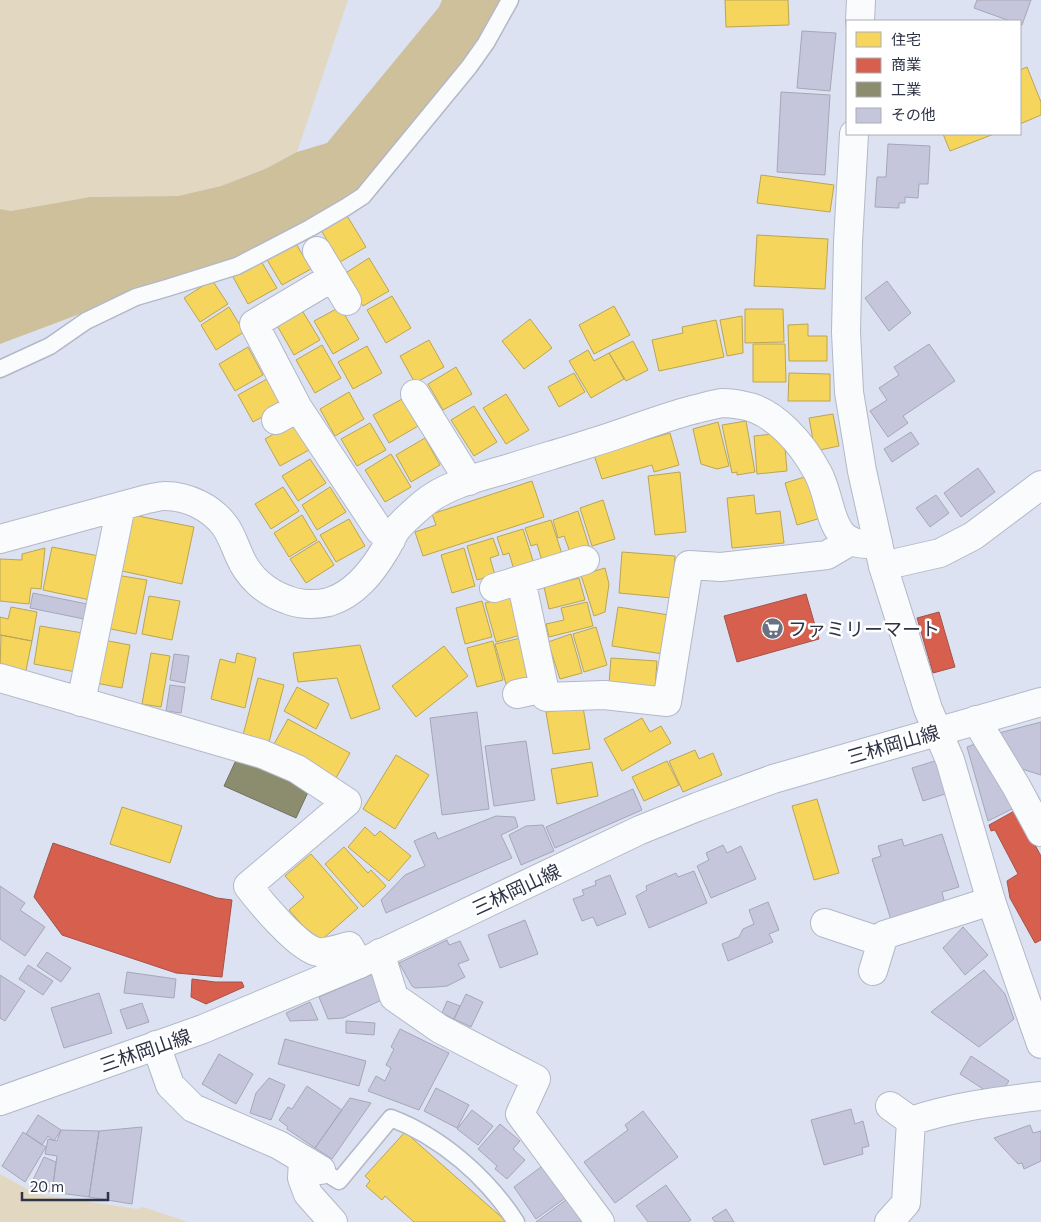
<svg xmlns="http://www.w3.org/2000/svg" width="1041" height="1222" font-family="Commissioner,'Noto Sans JP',sans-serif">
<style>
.green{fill:#e2d8c1}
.forest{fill:#cec09a}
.homes{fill:#f6d55c;stroke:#baa555}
.shops{fill:#d6604d;stroke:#a4534b}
.industry{fill:#8c8c6e;stroke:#707262}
.building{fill:#c5c6dc;stroke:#a5a7b6}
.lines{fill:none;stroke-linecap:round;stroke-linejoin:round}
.lane-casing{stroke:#b2b8c7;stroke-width:19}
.street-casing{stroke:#b2b8c7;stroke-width:30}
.secondary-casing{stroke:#b2b8c7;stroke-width:30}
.lane{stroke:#fafbfd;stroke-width:16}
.street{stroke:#fafbfd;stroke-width:28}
.secondary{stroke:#fafbfd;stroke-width:28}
.labels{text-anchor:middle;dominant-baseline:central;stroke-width:5;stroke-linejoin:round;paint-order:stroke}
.poi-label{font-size:19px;fill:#2e3446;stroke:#fff;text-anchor:start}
.street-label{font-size:19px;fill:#2e3446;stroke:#fff}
</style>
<rect width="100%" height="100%" fill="#dce2f2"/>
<!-- green -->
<path class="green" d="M0 0H348L297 152 265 169 221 186 178 196 90 197 11 211 0 209Z
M0 1174 36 1194 137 1209 143 1207 188 1222H0Z"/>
<!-- forest -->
<path class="forest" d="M442 0H503L480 40 355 195 254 251 195 274 157 282 127 293 93 309 0 344V209L11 211 90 197 178 196 221 186 265 169 297 152 327 143 439 7Z"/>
<!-- homes -->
<path class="homes" d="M725 0H788L789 25 726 27Z
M1027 67 1041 102V115L1020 124V70Z
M943 134H994L950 151Z
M761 175 834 185 830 212 757 203Z
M346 214 366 247 340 262 321 230Z
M757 235 828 239 825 289 754 286Z
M295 242 311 269 282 285 266 258Z
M369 258 389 291 363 306 344 274Z
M261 261 277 288 248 304 233 277Z
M212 280 228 304 200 322 184 298Z
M392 296 411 328 386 343 367 310Z
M614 306 630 335 594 354 579 325Z
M229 307 244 332 216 350 201 325Z
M300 307 320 340 294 355 275 322Z
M340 307 359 339 333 354 314 321Z
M745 309H783L784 342 745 343Z
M742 316 743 353 727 356 720 320Z
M530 319 552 348 524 369 502 341Z
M716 320 724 357 659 371 652 340 683 333 682 327Z
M808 324V336H827V361H789L788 325Z
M429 340 444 367 415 383 400 356Z
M633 341 648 370 626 381 609 353Z
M753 344H785L786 382H753Z
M322 345 341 378 315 393 296 360Z
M367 346 382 373 353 389 338 362Z
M248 347 263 375 235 391 219 364Z
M588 350 594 361 609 353 624 379 591 398 569 361Z
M456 367 472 394 443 410 428 384Z
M574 373 585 392 559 407 548 387Z
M789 373 830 374V401H788Z
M267 379 282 406 253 422 238 395Z
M349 392 364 419 335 436 320 409Z
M506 394 529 430 506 444 483 408Z
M402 399 418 426 389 443 373 415Z
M474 406 497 442 474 456 451 420Z
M833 414 839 446 815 451 809 418Z
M746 421 755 472 737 475V472L732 473 722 425Z
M718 422 729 466 717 469 701 464 693 429Z
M293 423 309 450 280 466 265 439Z
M370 423 386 450 357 466 341 439Z
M670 433 679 465 654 472 652 465 602 479 594 455Z
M774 434 785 447 787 471 757 474 754 436Z
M425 438 440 465 411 482 396 455Z
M391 454 411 487 385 502 365 470Z
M310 459 326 483 298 501 282 476Z
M680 472 686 532 655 535 648 476Z
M808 476 821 518 797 525 785 483Z
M532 481 544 517 423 556 415 532 436 525 432 514Z
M283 487 299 511 271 529 255 504Z
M330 487 346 512 317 530 302 505Z
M754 495 756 514 780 511 784 543 732 548 727 498Z
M603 500 615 539 592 546 580 508Z
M578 511 589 546 570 552 564 536 558 538 553 520Z
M133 515 194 527 182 584 122 571Z
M302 515 317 540 289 557 274 533Z
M349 519 365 546 336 562 320 535Z
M551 520 562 554 542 561 537 544 531 546 525 528Z
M523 529 534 564 514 570 509 553 503 555 497 537Z
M493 538 499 555 490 558 495 575 477 580 467 546Z
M319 541 334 565 306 583 290 559Z
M52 547 99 556 90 600 43 590Z
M45 548 41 589 31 588 29 604 0 601V559L22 560V554Z
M464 548 475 586 452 593 441 555Z
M622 552 675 556 672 598 619 593Z
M605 568 609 584 605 612 594 616 581 575Z
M116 575 147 580 136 634 106 628Z
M579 578 585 600 549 609 544 587Z
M149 596 180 601 172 640 142 634Z
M511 596 521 635 496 642 485 603Z
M482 601 492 637 465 644 456 608Z
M587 602 593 626 549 637 546 624 564 620 561 608Z
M11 607 37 612 32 641 0 635V617L8 619Z
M618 607 669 615 663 654 612 646Z
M40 626 83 633 76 672 34 664Z
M596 627 607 665 584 672 573 634Z
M571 634 582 673 560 679 548 642Z
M1 635 32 641 25 675 0 670Z
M521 638 532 677 506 684 495 644Z
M103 640 130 645 122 688 96 683Z
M493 641 503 680 477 687 467 648Z
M360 645 380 709 351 719 337 678 298 682 293 653Z
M444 646 468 676 416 717 392 686Z
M151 653 170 656 161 707 142 704Z
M237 653 256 658 245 708 211 699 220 659 235 663Z
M611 658 657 661 655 688 609 684Z
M258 678 284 685 269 742 243 735Z
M297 687 329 704 316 729 284 711Z
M583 707 590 749 553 754 546 712Z
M642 718 650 732 661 726 671 743 622 771 604 739Z
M288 719 350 753 336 778 274 744Z
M695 750 699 759 713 753 722 775 683 792 669 761Z
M396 755 429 775 395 829 363 809Z
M667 761 679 785 644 801 632 777Z
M592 762 598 796 557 804 551 769Z
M817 799 839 873 814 880 792 806Z
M122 807 182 826 170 863 110 844Z
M365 827 375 836 380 831 411 856 389 881 348 847Z
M344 847 368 873 371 870 386 886 363 907 325 864Z
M311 854 358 908 318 943 289 910 304 897 285 876Z
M405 1132 507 1222H414L385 1196 382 1200 366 1186 370 1181 365 1176Z"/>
<!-- shops -->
<path class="shops" d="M806 594 819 639 737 662 724 616Z
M939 612 955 667 933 673 917 618Z
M1016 810 1041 856V940L1035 943 1010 898 1007 881 1018 874 995 830 991 831 989 825Z
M53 843 217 898 232 900 222 977 176 973 62 935 34 897Z
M192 979 215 982H242L244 987 206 1004 191 997Z"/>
<!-- industry -->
<path class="industry" d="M237 758 309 790 296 818 224 786Z"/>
<!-- building -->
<path class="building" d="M977 0H1031L1022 25H1020V21H1010L974 8Z
M802 31 836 33 830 91 797 88Z
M781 92 830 95 825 175 777 172Z
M888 144 930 146 928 184H919L918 198 905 197V203H899V208L875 207 877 177H886Z
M887 281 911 313 889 331 865 298Z
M929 344 955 381 903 416 908 423 888 437 870 411 887 400 879 388 899 375 894 367Z
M911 432 919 444 892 462 884 449Z
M978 468 995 492 961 517 944 493Z
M936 495 949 513 930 527 916 508Z
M33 593 92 605 89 620 30 608Z
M174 654 189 656 185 683 170 680Z
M170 685 185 687 181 713 166 711Z
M477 712 489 809 442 815 430 718Z
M1041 722V775L1012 766 995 734Z
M526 741 535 800 494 806 485 746Z
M975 744 1004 780 1012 809 988 821 967 747Z
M938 760 948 793 923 801 912 768Z
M633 789 642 810 555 848 546 827Z
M496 816 515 817 518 827 501 835 512 858 386 913 381 900 405 875 425 866 414 841 435 832 438 839Z
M543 825 554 851 521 865 509 835 526 826Z
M942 834 959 887 942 892 945 904 891 920 872 859 881 856 878 846 902 839 904 846Z
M723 845 727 853 741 846 756 879 711 898 697 866 709 860 706 853Z
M694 871 707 903 649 928 636 896 647 890 646 886 676 873 678 877Z
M610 875 626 914 597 926 593 917 582 921 573 899 584 895 582 890 596 885 595 881Z
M0 886 25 903 20 910 45 927 25 956 0 939Z
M768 902 779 930 769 934 773 942 728 961 722 944 739 937 743 929 754 924 749 910Z
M525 920 538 954 500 968 488 935Z
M963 927 988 955 965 975 943 948Z
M447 940 449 945 460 941 469 960 458 964 465 977 447 986 436 987 415 988 412 986 399 963Z
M47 952 71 968 61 982 37 966Z
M28 965 53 981 43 995 19 979Z
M984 970 1005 994 1014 1019 979 1047 931 1012Z
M127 972 176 979 174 998 124 993Z
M373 974 386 998 343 1018 328 1019 319 997Z
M0 975 25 991 5 1021 0 1018Z
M99 993 112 1033 64 1048 51 1008Z
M466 994 483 1002 471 1027 454 1019Z
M447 1001 460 1006 454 1019 442 1013Z
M310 1002 318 1020 290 1021 286 1013Z
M142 1003 149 1022 127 1029 120 1010Z
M346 1021 375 1023 374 1035 346 1033Z
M400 1029 449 1053 419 1110 368 1091 376 1076 385 1081 391 1068 386 1065 394 1049 391 1047Z
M285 1039 366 1061 359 1086 278 1064Z
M219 1054 253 1074 236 1104 202 1084Z
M971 1056 1009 1081 997 1098 960 1074Z
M269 1078 285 1085 271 1120 250 1113 256 1093Z
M307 1086 342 1110 315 1148 287 1129 288 1127 279 1120 288 1107 292 1109Z
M436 1088 469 1105 457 1128 424 1111Z
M350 1098 371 1103 332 1159 315 1148Z
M851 1109 855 1124 863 1121 869 1146 862 1148 863 1154 824 1165 811 1120Z
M472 1110 493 1126 478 1145 457 1129Z
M643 1111 678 1157 615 1203 584 1162 628 1130 625 1125Z
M38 1115 61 1130 54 1141 48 1136 42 1145 26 1134Z
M500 1124 520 1141 513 1149 525 1160 507 1179 495 1169 497 1166 478 1149Z
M1030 1125 1033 1133 1041 1131V1161L1024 1169 1022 1163 1018 1164 994 1138Z
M142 1127 132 1204 89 1197 99 1131Z
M61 1130 99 1131 89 1197 52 1192 57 1156 45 1154 48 1139 57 1141Z
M23 1132 46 1147 25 1182 2 1166Z
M44 1157 56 1162 52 1192 30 1186Z
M545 1164 568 1196 536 1219 514 1187Z
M666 1185 691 1220 688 1222H648L636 1206Z
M570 1197 587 1222H536Z
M726 1209 734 1222H715L712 1218Z"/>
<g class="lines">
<defs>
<path id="lane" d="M0 369 50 346 86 321 136 297 167 288 237 266 310 228 346 207 363 196 469 67 486 43 510 0
M321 1170 339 1181 391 1118C441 1137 487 1177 516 1222"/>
<path id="street" d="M317 251 347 301
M333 277 254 324 298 408 379 530 391 540
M415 394 469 481
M276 420 298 408
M0 539 147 499C153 498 160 496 165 496 188 496 212 508 225 526 231 534 235 546 239 555 248 577 266 593 288 600 300 605 317 605 329 602 355 594 372 572 385 550 389 544 392 536 396 530 403 521 414 512 423 504 445 485 479 477 507 469 535 460 563 452 591 443 625 433 658 419 692 410 702 408 713 404 723 403 729 403 736 404 741 405 775 410 803 445 818 473 835 505 826 551 878 543
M883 566 940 553 973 536 1041 485
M521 580 546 697 604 695 667 702 689 565 721 567 827 555 849 542
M494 588 585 560
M0 678 262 754 297 769 347 802 248 886C260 902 299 949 318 952 325 953 341 948 349 946L359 964
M517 694 544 688
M81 702 121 506
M976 720 1016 786 1041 832
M825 923 882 942
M380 953 394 997 440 1029 536 1079 520 1114 600 1222
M873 971 884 935 991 901
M156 1045 170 1085 193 1108 279 1145 321 1170
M890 1106 911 1121
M303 1160 302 1178 308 1194 333 1222
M889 1222 906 1203 911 1121C953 1107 997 1101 1041 1096"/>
<path id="secondary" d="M860 21 861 0
M854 134 848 242 846 332 849 392 862 471 883 566 928 709 950 760 991 901 1041 1044
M0 1101 203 1029 359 964 640 830 697 807 773 779 1041 702"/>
</defs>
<!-- lane casing -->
<use href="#lane" class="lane-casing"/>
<!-- street casing -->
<use href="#street" class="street-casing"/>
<!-- secondary casing -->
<use href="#secondary" class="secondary-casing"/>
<!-- lane -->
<use href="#lane" class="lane"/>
<!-- street -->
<use href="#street" class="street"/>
<!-- secondary -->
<use href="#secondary" class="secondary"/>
</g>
<!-- icons -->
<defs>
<symbol id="supermarket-disc" viewBox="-11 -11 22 22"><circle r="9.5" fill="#6b7182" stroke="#fff"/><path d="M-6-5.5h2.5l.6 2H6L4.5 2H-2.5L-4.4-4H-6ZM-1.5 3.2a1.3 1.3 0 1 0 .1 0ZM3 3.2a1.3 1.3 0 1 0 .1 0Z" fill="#fff"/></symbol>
</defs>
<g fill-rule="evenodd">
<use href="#supermarket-disc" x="760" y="616" width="25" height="25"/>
</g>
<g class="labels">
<!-- poi labels -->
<g class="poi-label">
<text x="788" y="628">ファミリーマート</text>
</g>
<!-- street labels -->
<g class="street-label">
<text transform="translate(893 744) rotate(-16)">三林岡山線</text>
<text transform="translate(516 889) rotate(-25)">三林岡山線</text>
<text transform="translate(145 1050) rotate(-19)">三林岡山線</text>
</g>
</g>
<!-- legend -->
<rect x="846" y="20" width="175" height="115" fill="#ffffff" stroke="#abaeb5"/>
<rect x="856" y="32" width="25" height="15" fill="#f6d55c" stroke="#abaeb5"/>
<text x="891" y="45" font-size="15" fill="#2e3446">住宅</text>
<rect x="856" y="58" width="25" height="15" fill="#d6604d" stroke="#abaeb5"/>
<text x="891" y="70" font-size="15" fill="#2e3446">商業</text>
<rect x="856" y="82" width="25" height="15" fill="#8c8c6e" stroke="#abaeb5"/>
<text x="891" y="95" font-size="15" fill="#2e3446">工業</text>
<rect x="856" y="108" width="25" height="15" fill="#c5c6dc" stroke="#abaeb5"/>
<text x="891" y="120" font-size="15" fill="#2e3446">その他</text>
<!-- scale -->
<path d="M22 1192v8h86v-8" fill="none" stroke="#2e3446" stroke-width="2.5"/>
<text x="30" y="1192" font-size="15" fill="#2e3446" stroke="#ffffff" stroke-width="4" paint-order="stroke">20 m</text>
</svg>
